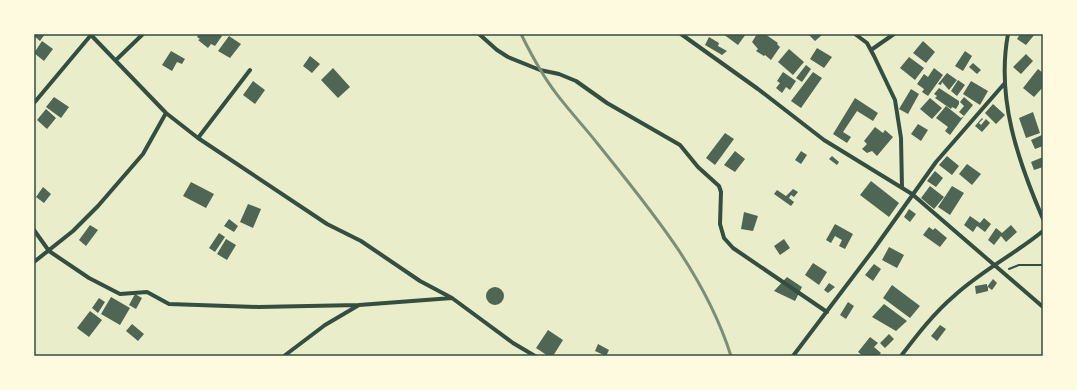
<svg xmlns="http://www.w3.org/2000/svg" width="1077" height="390" font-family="Mulish,sans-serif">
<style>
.building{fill:#4f6655}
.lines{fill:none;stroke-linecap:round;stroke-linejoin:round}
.path{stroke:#344e41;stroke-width:2}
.minor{stroke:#344e41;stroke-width:4}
.rail{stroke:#7c8e77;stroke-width:3}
.neatline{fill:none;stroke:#344e41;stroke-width:1.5}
</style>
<rect width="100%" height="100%" fill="#e9edc9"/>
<!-- building -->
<path class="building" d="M34 34H45L40 41 34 36Z
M199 34H220L222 36 215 46 211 44 208 48 198 40 200 39 197 37Z
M723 34H746L738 45Z
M757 34H765L778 43 777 44 780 47 771 60 765 55 764 56 756 51 758 49 752 42Z
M808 34H821L822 35 815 41Z
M1020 34H1035L1026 45 1017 39Z
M229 36 241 44 230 58 218 51Z
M709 37 719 43 718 46 727 51 722 55 705 45Z
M42 41 53 49 44 61 34 53Z
M923 41 935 52 926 63 913 53Z
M817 48 832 57 824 68 810 59Z
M789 49 804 62 793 75 778 62Z
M171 51 185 59 182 64 177 62 172 71 162 65Z
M965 51 972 56 963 71 955 66Z
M1026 54 1033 61 1021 74 1013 67Z
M310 56 320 64 312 73 303 66Z
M909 57 924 68 915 80 900 68Z
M973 63 981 70 977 74 969 67Z
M806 65 811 69 802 82 796 78Z
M333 68 350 87 338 98 321 80Z
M934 68 943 75 928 96 922 92 924 89 917 84 924 74 928 77Z
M1038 69 1043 73V87L1034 97 1023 88Z
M783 72 796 81 790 90 786 87 782 93 776 88 780 83 777 81Z
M813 72 822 78 801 108 791 101Z
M947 73 957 80 949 90 942 82 941 85 938 84Z
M958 80 965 85 957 96 951 91Z
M253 81 265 90 255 104 243 95Z
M971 81 988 91 980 105 963 94Z
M939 88 959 101V104L956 109 952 107 951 109 935 98 937 96 934 94Z
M911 89 919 94 908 114 899 109Z
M54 97 69 107 61 118 46 107Z
M964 97 973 105 964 116 959 112 964 106 960 102Z
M855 98 878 113 873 121 857 111 843 132 851 137 847 143 833 134Z
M930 98 942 108 932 119 920 109Z
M993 104 1005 115 996 124 985 113Z
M946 106 961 118 964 116 950 135 945 131 948 127 936 118Z
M46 109 56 118 47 129 37 120Z
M1033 112 1040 133 1026 138 1019 118Z
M982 118 983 119 979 123 981 125 986 119 990 123 982 132 975 126Z
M918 124 928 130 921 141 911 134Z
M875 127 883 133 885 130 893 137 877 156 872 151 867 153 862 149 867 144 864 141Z
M725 133 734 139 715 165 706 158Z
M1042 135 1043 146 1035 149 1031 140Z
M735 151 745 159 735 172 724 165Z
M801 151 807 155 801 164 795 160Z
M832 156 839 162 837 165 829 159Z
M947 156 959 166 952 175 939 165Z
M1043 157V167L1034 170 1031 162Z
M967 164 981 174 972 185 959 174Z
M935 171 943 178 936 187 927 181Z
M871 181 899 203 889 217 860 195Z
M191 182 214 194 206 208 183 196Z
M930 186 944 197 934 209 921 198Z
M952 186 964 193 950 215 938 207Z
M43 187 51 194 44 203 36 197Z
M793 189 798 192 794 197 791 195 789 198 794 202 791 206 774 194 777 190 786 196Z
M248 204 261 209 253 228 240 222Z
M909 209 916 214 910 222 904 217Z
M744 212 758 216 753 231 741 229Z
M970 216 980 223 984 218 991 224 985 232 977 226 973 232 964 225Z
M229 219 238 226 234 232 224 226Z
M835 224 853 234 845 249 839 246 842 240 835 236 831 243 826 240Z
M90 225 98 230 86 246 79 240Z
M1011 225 1017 232 1006 242 1001 236 994 245 988 240 996 228 1002 233Z
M929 227 933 230 935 228 947 238 940 247 923 235Z
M219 233 225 237 215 252 209 248Z
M226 239 236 245 227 260 217 254Z
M784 239 790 248 780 255 774 246Z
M889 247 904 255 897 268 882 260Z
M813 263 827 272 819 285 805 275Z
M874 264 881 269 873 281 865 275Z
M787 277 802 287 795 301 774 291Z
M993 279 997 283 992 290 988 287V291L976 294 975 286 987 284V287Z
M829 283 835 287 828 293 824 290Z
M892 285 920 306 910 318 883 298Z
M486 296a9 9 0 1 1 18 0a9 9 0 1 1-18 0Z
M135 294 142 298 136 309 129 305Z
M111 297 130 308 120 325 101 314Z
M99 298 105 302 98 313 92 308Z
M848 302 854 306 846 319 840 315Z
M884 304 907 321 896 331 872 317Z
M90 311 102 320 89 337 77 328Z
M132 324 144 334 138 341 126 331Z
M940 325 946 329 937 341 931 336Z
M548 330 563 340 553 356H548L536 348Z
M889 334 894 339 885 348 880 343Z
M870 337 878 343 874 347 881 353 878 356H863L858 352Z
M598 344 609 350 606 356 595 351Z"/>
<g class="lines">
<!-- path -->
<path class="path" d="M1009 269 1019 265H1043"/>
<!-- minor -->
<path class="minor" d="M90 34 166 113 198 138 327 224 361 241 420 281 452 298
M479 34 497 50 508 57 540 70 559 74 576 81 607 103 680 145 698 167 719 186 721 192 720 224 724 238 733 248 827 312
M681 34 758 89 824 140 912 194 1043 307
M855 34 867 43 874 56 895 100 901 138 902 188
M1008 34C996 98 1018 161 1043 219
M871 50 894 34
M116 60 143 34
M34 103 91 35
M198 138 250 70
M34 230 49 251 89 278 120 294 147 292 169 304 258 307 359 305
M34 262 73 231 98 206 143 154 166 113
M284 356 325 325 359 305 452 298 513 343 535 356
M793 356 874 249 936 162 1004 84
M901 356C917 335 934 313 954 296 981 271 1015 254 1043 231"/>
<!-- rail -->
<path class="rail" d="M521 34C527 46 533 58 540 69 555 96 578 119 597 143 650 209 705 274 731 356"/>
</g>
<!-- border -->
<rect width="1077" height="390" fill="none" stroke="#fefae0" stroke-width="70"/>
<rect x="35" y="35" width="1007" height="320" class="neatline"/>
</svg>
